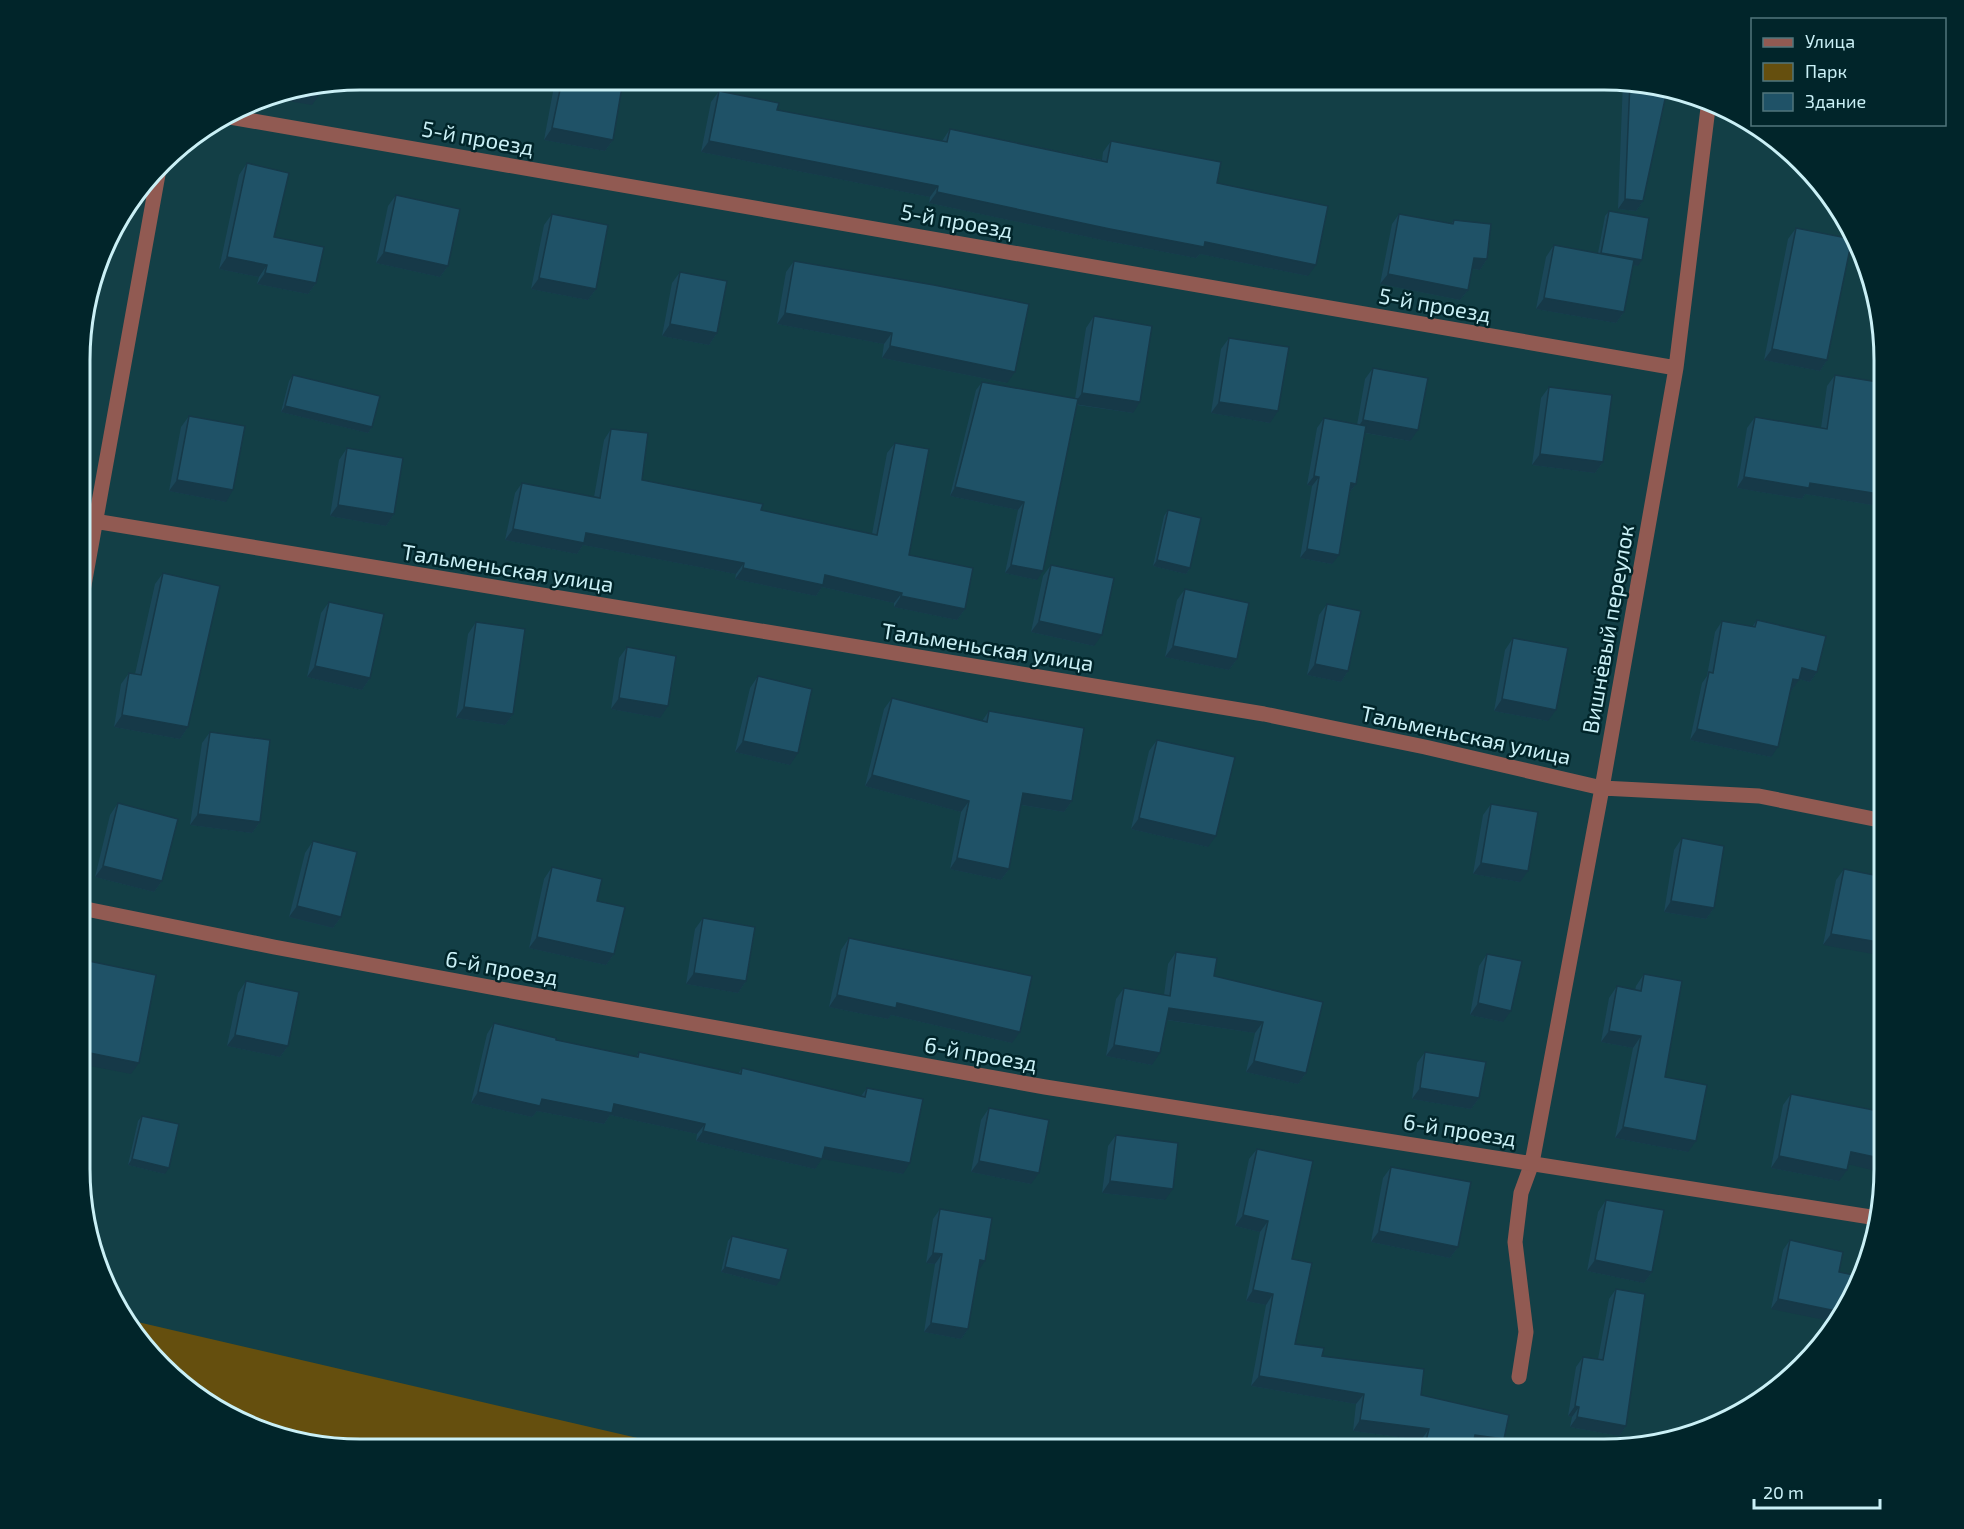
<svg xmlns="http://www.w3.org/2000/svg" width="1964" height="1529" font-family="'Exo 2',sans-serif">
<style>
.green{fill:#654f0e}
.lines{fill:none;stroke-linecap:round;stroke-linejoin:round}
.lane{stroke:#915a52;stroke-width:15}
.street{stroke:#915a52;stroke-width:15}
.wall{fill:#1b4759}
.shaded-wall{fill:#163948}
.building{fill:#1f5267;stroke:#163948;stroke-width:1.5}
.labels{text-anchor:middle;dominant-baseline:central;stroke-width:5;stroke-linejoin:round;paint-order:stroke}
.street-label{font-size:22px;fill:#caf0f6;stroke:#01252a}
.rim{fill:none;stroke:#caf0f6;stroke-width:3}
</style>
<rect width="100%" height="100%" fill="#133f46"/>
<!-- green -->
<path class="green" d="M129 1321V1320L685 1449H342L253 1428 175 1380Z"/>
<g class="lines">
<!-- lane -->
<path class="lane" d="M1519 1377 1526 1332 1515 1242 1521 1193 1532 1163"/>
<!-- street -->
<path class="street" d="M230 117 1676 368
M82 519 1264 714 1425 747 1602 788 1759 796 1884 821
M81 602 159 169
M81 908 274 947 495 988 1045 1087 1877 1218
M1532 1163 1602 788 1676 368 1709 100"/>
</g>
<!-- wall -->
<path class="wall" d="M557 80H615L613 140 605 151 544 140 555 81Z
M1623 80 1667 90 1643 201 1636 211 1618 209Z
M719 91 777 110 942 141 950 129 1102 160 1103 152 1111 141 1217 183 1308 276 1200 254 1196 258 1102 240 929 203 930 197 701 152 711 102Z
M247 163 274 237 316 283 308 294 257 284 259 277 219 269 239 175Z
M396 195 448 266 440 277 376 263 388 206Z
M1609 211 1638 266 1633 265 1624 312 1616 323 1536 309 1546 257 1554 245 1598 253 1605 216Z
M552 214 596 289 588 300 531 289 544 225Z
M1399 214 1451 224 1454 220 1487 259 1480 270 1472 269 1468 290 1460 300 1380 284 1392 224Z
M1796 228 1827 360 1820 371 1764 360 1788 239Z
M794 261 1007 383 882 358 884 344 777 324 786 272Z
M680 272 717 333 709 345 662 336 672 283Z
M1094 316 1133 413 1077 405 1037 580 1005 573 1018 510 950 496 976 390 982 382 1075 399 1086 328Z
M1229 338 1270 423 1211 413 1221 349Z
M1373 368 1410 441 1365 433 1356 484 1350 492 1332 564 1300 558 1312 486 1307 485 1317 428 1324 418 1357 425 1365 379Z
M293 375 372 427 368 433 281 412 289 381Z
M1835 375 1872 505 1805 494 1802 499 1737 488 1747 428 1755 417 1821 428 1827 386Z
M1549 387 1603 462 1595 473 1532 465 1541 398Z
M189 416 226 502 169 491 181 427Z
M611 429 642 480 761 510 872 534 887 453 895 443 909 555 965 609 957 620 894 607V603L822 587 816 596 735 579 736 574 583 545 577 554 505 540 515 493 522 483 594 497 604 440Z
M347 448 394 514 386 526 330 516 339 460Z
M1168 510 1190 568 1186 574 1153 566 1164 516Z
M1051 565 1094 646 1031 632 1043 576Z
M163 573 188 727 180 739 114 727 121 684 129 673 135 674 155 584Z
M1185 589 1237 659 1229 670 1165 657 1177 600Z
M329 602 370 678 362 690 307 677 321 613Z
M1327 604 1348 671 1341 682 1307 675 1319 615Z
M1757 620 1817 672 1810 682 1799 679 1791 691H1790L1771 757 1690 740 1702 683 1707 676 1715 632 1722 621 1752 627Z
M476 622 513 714 505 725 456 718 468 634Z
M1513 638 1548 721 1494 711 1505 650Z
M627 647 660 718 611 709 619 658Z
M758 676 790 765 735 752 750 688Z
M892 698 982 721 989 711 1072 801 1064 812 1021 805 1009 869 1001 880 950 869 961 812 865 786 884 709Z
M210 732 260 822 252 833 190 825 202 743Z
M1157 740 1208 847 1131 829 1149 751Z
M1884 750V770L1879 769Z
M118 803 162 881 154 892 95 877 110 815Z
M1491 804 1520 882 1473 874 1483 815Z
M1682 838 1714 908 1706 919 1664 912 1674 850Z
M313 841 341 917 333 928 289 917 305 853Z
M552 867 597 901 614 954 606 965 529 948 544 879Z
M1844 869 1884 877 1823 945 1836 880Z
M703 918 746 981 738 993 686 984 695 929Z
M849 938 1012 1043 891 1015 888 1019 829 1007 841 950Z
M1176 952 1214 976 1323 1002 1306 1073 1298 1084 1246 1072 1255 1033 1166 1020 1152 1065 1106 1056 1116 999 1124 988 1164 995 1168 964Z
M1487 954 1503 1022 1470 1015 1479 966Z
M1644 974 1665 1077 1688 1152 1615 1138 1633 1048 1601 1042 1609 998 1617 986 1635 990 1636 986Z
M246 981 288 1046 280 1057 227 1046 238 993Z
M494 1023 556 1040 636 1057 639 1052 738 1074 742 1068 861 1096 867 1088 903 1174 822 1158 815 1169 696 1141 697 1134 610 1115 604 1124 537 1111 532 1117 471 1103 487 1034Z
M1425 1052 1479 1098 1471 1109 1412 1099 1417 1063Z
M1791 1094 1839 1181 1771 1168 1783 1105Z
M989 1108 1031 1184 971 1172 981 1120Z
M142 1116 165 1174 128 1165 138 1121Z
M1116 1135 1165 1200 1102 1193 1108 1146Z
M1257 1149 1292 1259 1295 1344 1322 1356 1421 1395 1504 1439 1497 1449 1472 1446V1449H1419L1421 1440 1353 1431 1356 1404 1251 1386 1266 1305 1246 1301 1260 1232 1235 1226 1249 1159Z
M1391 1167 1458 1247 1450 1258 1371 1242 1383 1178Z
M1606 1200 1652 1272 1644 1283 1587 1271 1598 1212Z
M940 1209 978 1271 968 1329 961 1339 924 1332 935 1264 926 1263 933 1219Z
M732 1236 776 1286 721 1272 728 1241Z
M1790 1240 1839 1272 1771 1309 1783 1250Z
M1616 1289 1626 1426 1619 1436 1570 1427 1572 1417 1568 1416 1576 1367 1583 1357 1598 1359 1609 1299Z"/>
<!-- shaded-wall -->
<path class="shaded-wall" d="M683 80H737L731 88Z
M297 90 320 94 312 105 265 97 269 94Z
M552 128 613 140 605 151 544 140Z
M709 141 938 186 930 197 701 152Z
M937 192 1205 242 1316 265 1308 276 1200 254 1196 258 1102 240 929 203Z
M1625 199 1643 201 1636 211 1618 209Z
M384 252 448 266 440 277 376 263Z
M1601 253 1642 260 1638 266 1597 259Z
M227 257 267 265 259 277 219 269Z
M1474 258 1487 259 1480 270 1467 268Z
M265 273 316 283 308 294 257 284Z
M1388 274 1468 290 1460 300 1380 284Z
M539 278 596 289 588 300 531 289Z
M1544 298 1624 312 1616 323 1536 309Z
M785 313 892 333 884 344 777 324Z
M670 324 717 333 709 345 662 336Z
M890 346 1015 372 1007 383 882 358Z
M1772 349 1827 360 1820 371 1764 360Z
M1082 393 1140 402 1133 413 1074 404Z
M1219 402 1278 411 1270 423 1211 413Z
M285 406 372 427 368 433 281 412Z
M1363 420 1418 430 1410 441 1355 431Z
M1540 454 1603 462 1595 473 1532 465Z
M1314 476 1319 477 1312 486 1307 485Z
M1744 477 1810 483 1879 494 1872 505 1805 494 1802 499 1737 488Z
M177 480 233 490 226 502 169 491Z
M1351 483 1356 484 1349 493Z
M955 487 1024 502 1018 510 950 496Z
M338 505 394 514 386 526 330 516Z
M513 529 586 533 744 563 736 574 583 545 577 554 505 540Z
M1307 549 1339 555 1332 564 1300 558Z
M1157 560 1190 568 1186 574 1153 566Z
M1011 565 1043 571 1037 580 1005 573Z
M743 568 825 575 902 593 894 603 822 587 816 596 735 579Z
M901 596 965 609 957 620 894 607Z
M1039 621 1102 635 1094 646 1031 632Z
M1173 646 1237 659 1229 670 1165 657Z
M1315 664 1348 671 1341 682 1307 675Z
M315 666 370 678 362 690 307 677Z
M1802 668 1817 672 1810 682 1795 678Z
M1793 679 1799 680 1791 691 1785 689Z
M619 698 668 706 660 718 611 709Z
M1502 699 1556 710 1548 721 1494 711Z
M464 707 513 714 505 725 456 718Z
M122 715 188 727 180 739 114 727Z
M1697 729 1778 747 1771 757 1690 740Z
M743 741 798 753 790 765 735 752Z
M1884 762V770L1879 769Z
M872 775 969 801 961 812 865 786Z
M1023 793 1072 801 1064 812 1016 804Z
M198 814 260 822 252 833 190 825Z
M1139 818 1216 836 1208 847 1131 829Z
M957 858 1009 869 1001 880 950 869Z
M1481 863 1528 871 1520 882 1473 874Z
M103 866 162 881 154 892 95 877Z
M1671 901 1714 908 1706 919 1664 912Z
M297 906 341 917 333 928 289 917Z
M1831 934 1884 943V956L1823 945Z
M537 937 614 954 606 965 529 948Z
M694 973 746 981 738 993 686 984Z
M837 995 897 1003 1020 1032 1012 1043 891 1015 888 1019 829 1007Z
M1478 1003 1511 1011 1503 1022 1470 1015Z
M1169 1008 1263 1022 1255 1033 1161 1019Z
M1609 1031 1641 1036 1633 1048 1601 1042Z
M235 1035 288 1046 280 1057 227 1046Z
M1114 1045 1160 1053 1152 1065 1106 1056Z
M80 1051 139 1063 131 1074 80 1064Z
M1254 1061 1306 1073 1298 1084 1246 1072Z
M1420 1088 1479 1098 1471 1109 1412 1099Z
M478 1092 542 1099 614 1104 705 1124 697 1134 610 1115 604 1124 537 1111 532 1117 471 1103Z
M1623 1127 1696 1141 1688 1152 1615 1138Z
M703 1131 825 1147 910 1163 903 1174 818 1158 822 1159 815 1169 696 1141Z
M1851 1152 1884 1159V1173L1843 1163Z
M1779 1156 1847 1170 1839 1181 1771 1168Z
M132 1159 169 1168 165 1174 128 1165Z
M979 1161 1039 1173 1031 1184 971 1172Z
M1110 1181 1173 1189 1165 1200 1102 1193Z
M1243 1215 1268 1221 1260 1232 1235 1226Z
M1379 1231 1458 1247 1450 1258 1371 1242Z
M933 1253 942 1254 935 1264 926 1263Z
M980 1260 985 1261 978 1271Z
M1595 1260 1652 1272 1644 1283 1587 1271Z
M725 1267 780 1280 776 1286 721 1272Z
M1253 1290 1273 1294 1266 1305 1246 1301Z
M1778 1299 1841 1312 1835 1322 1771 1309Z
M931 1323 968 1329 961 1339 924 1332Z
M1259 1376 1364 1394 1356 1404 1251 1386Z
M1575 1406 1579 1407 1572 1417 1568 1416Z
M1577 1417 1626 1426 1619 1436 1570 1427Z
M1360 1420 1429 1429 1421 1440 1353 1431Z
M1475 1435 1504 1439 1497 1449 1467 1446Z"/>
<!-- building -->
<path class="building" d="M562 80H615L623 81 613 140 552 128Z
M1630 82 1667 90 1643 201 1625 199Z
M322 86 320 94 297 90Z
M719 91 779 103 777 110 947 142 950 129 1107 162 1111 141 1221 162 1217 183 1328 206 1316 265 1205 242 1204 247 1110 229 937 192 938 186 709 141Z
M247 163 289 173 274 237 324 247 316 283 265 273 267 265 227 257Z
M396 195 460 209 448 266 384 252Z
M1609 211 1649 218 1642 260 1601 253Z
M552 214 608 225 596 289 539 278Z
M1399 214 1453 224 1454 220 1491 224 1487 259 1474 258 1468 290 1388 274Z
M1796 228 1852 239 1827 360 1772 349Z
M1554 245 1634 260 1624 312 1544 298Z
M794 261 934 285 1029 304 1015 372 890 346 892 333 785 313Z
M680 272 727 281 717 333 670 324Z
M1094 316 1152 326 1140 402 1082 393Z
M1229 338 1289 347 1278 411 1219 402Z
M1373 368 1428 378 1418 430 1363 420Z
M293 375 380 396 372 427 285 406Z
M1835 375 1884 383V463L1879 494 1810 483 1809 488 1744 477 1755 417 1827 429Z
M982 382 1078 399 1043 571 1011 565 1024 502 955 487Z
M1549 387 1612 395 1603 462 1540 454Z
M189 416 245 426 233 490 177 480Z
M1324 418 1366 426 1356 484 1351 483 1339 555 1307 549 1319 477 1314 476Z
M611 429 648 433 642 480 763 504 761 510 877 535 895 443 929 449 909 555 973 568 965 609 901 596 902 593 825 575 823 585 743 568 744 563 586 533 584 543 513 529 522 483 600 498Z
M347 448 403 458 394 514 338 505Z
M1168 510 1201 518 1190 568 1157 560Z
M1051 565 1114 578 1102 635 1039 621Z
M163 573 220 586 188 727 122 715 129 673 141 675Z
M1185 589 1249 603 1237 659 1173 646Z
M329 602 384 614 370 678 315 666Z
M1327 604 1361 611 1348 671 1315 664Z
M1757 620 1826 636 1817 672 1802 668 1799 680 1793 679 1778 747 1697 729 1709 672 1713 673 1722 621 1755 627Z
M476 622 525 629 513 714 464 707Z
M1513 638 1568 648 1556 710 1502 699Z
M627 647 676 656 668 706 619 698Z
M758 676 812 689 798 753 743 741Z
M892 698 987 722 989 711 1084 728 1072 801 1023 793 1009 869 957 858 969 801 872 775Z
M210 732 270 740 260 822 198 814Z
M1157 740 1235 757 1216 836 1139 818Z
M118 803 178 819 162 881 103 866Z
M1491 804 1538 812 1528 871 1481 863Z
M1682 838 1724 846 1714 908 1671 901Z
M313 841 357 852 341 917 297 906Z
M552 867 602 879 597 901 625 907 614 954 537 937Z
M1844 869 1884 877V943L1831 934Z
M703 918 755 927 746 981 694 973Z
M849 938 1032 976 1020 1032 897 1003 896 1008 837 995Z
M1176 952 1217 958 1214 976 1323 1002 1306 1073 1254 1061 1263 1022 1169 1008 1160 1053 1114 1045 1124 988 1170 996Z
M1487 954 1522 961 1511 1011 1478 1003Z
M84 960 156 975 139 1063 80 1051 81 975Z
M1644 974 1682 981 1665 1077 1707 1085 1696 1141 1623 1127 1641 1036 1609 1031 1617 986 1641 991Z
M246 981 299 992 288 1046 235 1035Z
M494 1023 556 1038V1040L638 1057 639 1052 741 1074 742 1068 865 1097 867 1088 923 1099 910 1163 825 1147 822 1159 703 1131 705 1124 614 1104 612 1113 542 1099 540 1106 478 1092Z
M1425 1052 1486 1062 1479 1098 1420 1088Z
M1791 1094 1884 1112V1159L1851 1152 1847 1170 1779 1156Z
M989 1108 1049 1120 1039 1173 979 1161Z
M142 1116 179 1124 169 1168 132 1159Z
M1116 1135 1178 1143 1173 1189 1110 1181Z
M1257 1149 1313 1161 1292 1259 1312 1263 1295 1344 1324 1348 1322 1356 1424 1369 1421 1395 1509 1415 1504 1439 1475 1435 1472 1449H1424L1429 1429 1360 1420 1364 1394 1259 1376 1273 1294 1253 1290 1268 1221 1243 1215Z
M1391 1167 1471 1182 1458 1247 1379 1231Z
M1606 1200 1664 1210 1652 1272 1595 1260Z
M940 1209 992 1218 985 1261 980 1260 968 1329 931 1323 942 1254 933 1253Z
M732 1236 788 1249 780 1280 725 1267Z
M1790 1240 1843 1252 1839 1272 1863 1277 1841 1312 1778 1299Z
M1616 1289 1645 1294 1626 1426 1577 1417 1579 1407 1575 1406 1583 1357 1603 1360Z"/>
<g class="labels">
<!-- street labels -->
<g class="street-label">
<text transform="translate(478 137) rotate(10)">5-й проезд</text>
<text transform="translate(957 220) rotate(10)">5-й проезд</text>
<text transform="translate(1435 304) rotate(10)">5-й проезд</text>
<text transform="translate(508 567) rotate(9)">Тальменьская улица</text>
<text transform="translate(1607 629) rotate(-80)">Вишнёвый переулок</text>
<text transform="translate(988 646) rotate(9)">Тальменьская улица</text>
<text transform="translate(1466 734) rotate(12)">Тальменьская улица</text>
<text transform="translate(502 967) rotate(10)">6-й проезд</text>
<text transform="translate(981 1053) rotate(10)">6-й проезд</text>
<text transform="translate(1460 1129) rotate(9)">6-й проезд</text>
</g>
</g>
<!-- crop -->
<path d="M0 0H1964V1529H0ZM360 90H1604A270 270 0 0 1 1874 360V1169A270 270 0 0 1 1604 1439H360A270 270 0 0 1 90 1169V360A270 270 0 0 1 360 90Z" fill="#01252a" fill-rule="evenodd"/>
<path class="rim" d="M360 90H1604A270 270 0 0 1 1874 360V1169A270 270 0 0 1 1604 1439H360A270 270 0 0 1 90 1169V360A270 270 0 0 1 360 90Z"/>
<!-- legend -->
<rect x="1751" y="18" width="195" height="108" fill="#01252a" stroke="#51767c" stroke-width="1.5"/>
<rect x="1763" y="38" width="30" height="9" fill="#915a52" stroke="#51767c" stroke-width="1.5"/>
<text x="1805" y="48" font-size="18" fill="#caf0f6">Улица</text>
<rect x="1763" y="63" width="30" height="18" fill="#654f0e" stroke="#51767c" stroke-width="1.5"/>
<text x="1805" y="78" font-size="18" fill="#caf0f6">Парк</text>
<rect x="1763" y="93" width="30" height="18" fill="#1f5267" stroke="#51767c" stroke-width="1.5"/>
<text x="1805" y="108" font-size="18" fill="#caf0f6">Здание</text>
<!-- scale -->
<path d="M1754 1499v9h126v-9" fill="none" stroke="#caf0f6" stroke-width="3"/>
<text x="1763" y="1499" font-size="18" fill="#caf0f6" stroke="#01252a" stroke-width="4.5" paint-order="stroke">20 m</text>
</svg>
